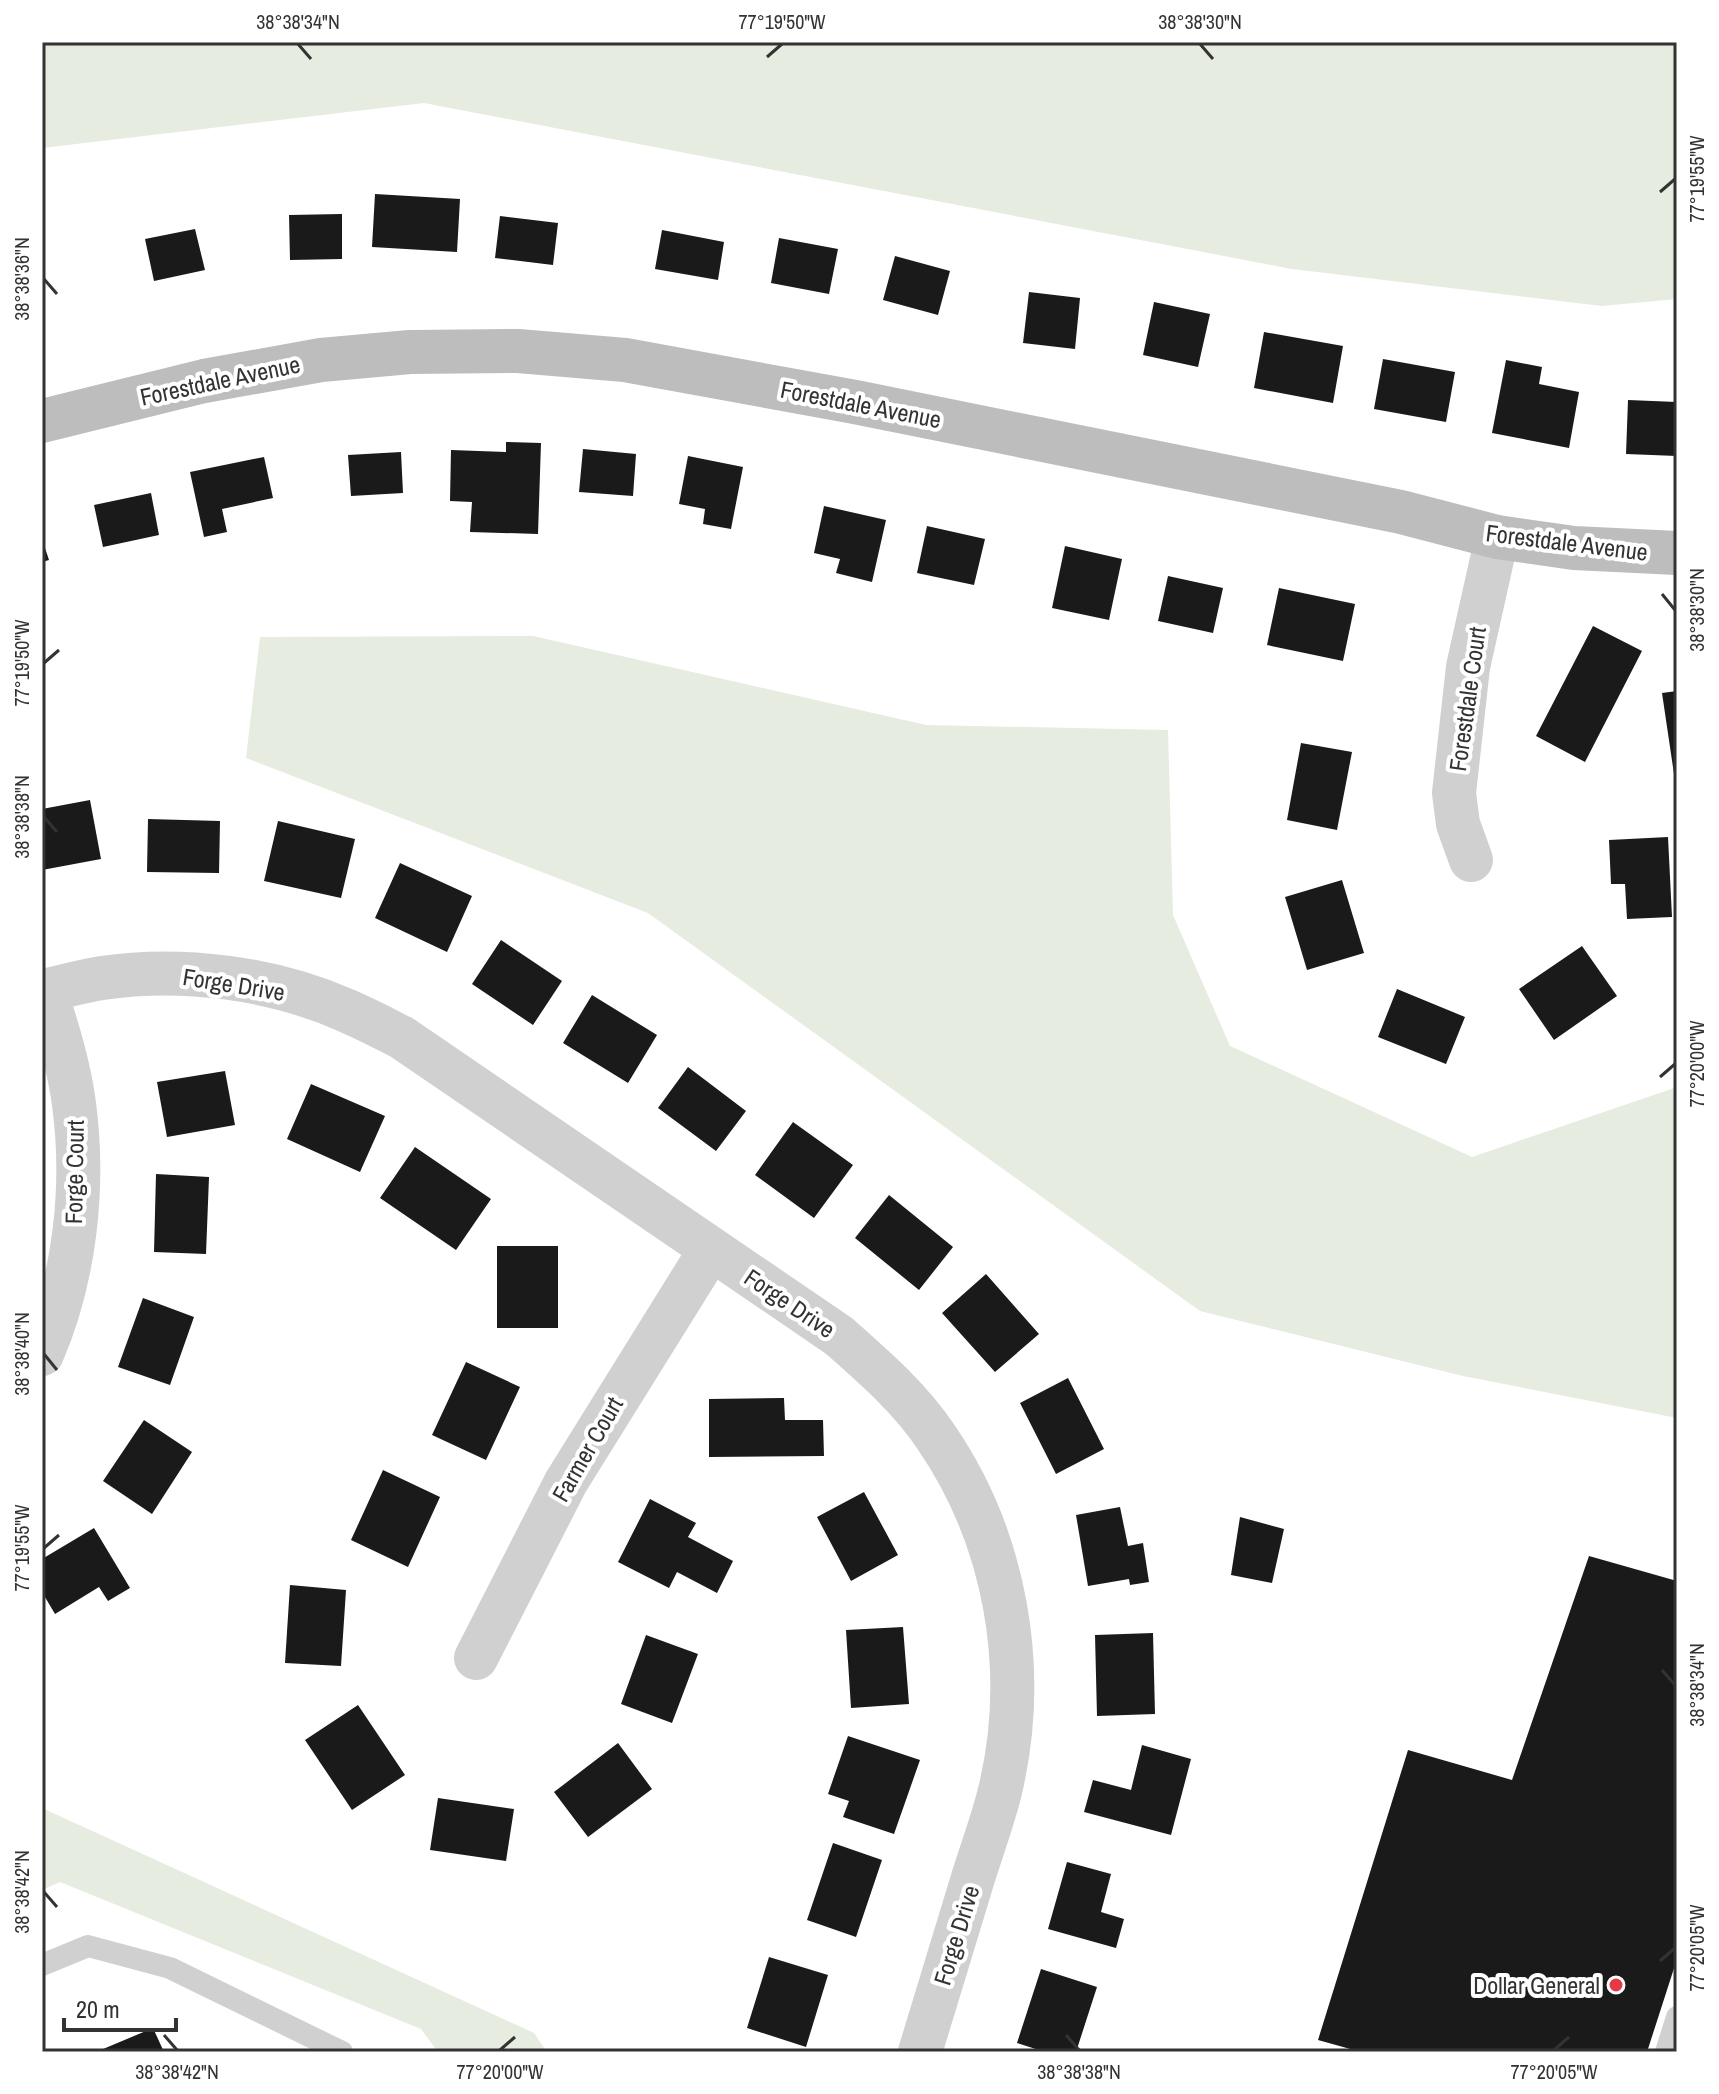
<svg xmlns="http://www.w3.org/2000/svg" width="1719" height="2094" font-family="'Archivo Narrow',sans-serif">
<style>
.green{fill:#e6ecdf}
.building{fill:#1a1a1a}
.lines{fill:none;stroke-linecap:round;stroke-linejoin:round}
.lane{stroke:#d0d0d0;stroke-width:22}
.street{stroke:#d0d0d0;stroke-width:44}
.secondary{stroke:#bdbdbd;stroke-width:44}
.ticks{fill:none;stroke:#333;stroke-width:3}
.poi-dot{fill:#e63946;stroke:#fff;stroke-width:3}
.labels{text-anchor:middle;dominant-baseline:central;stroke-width:8;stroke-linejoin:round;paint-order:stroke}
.street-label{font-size:24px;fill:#333;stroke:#fff}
.poi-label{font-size:24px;fill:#333;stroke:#fff;text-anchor:end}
.neatline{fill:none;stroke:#333;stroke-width:3}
.ticks-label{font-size:20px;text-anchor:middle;fill:#333}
</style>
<rect width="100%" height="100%" fill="#fff"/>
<!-- green -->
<path class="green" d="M42 42H1677V299L1602 306 1292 269 424 103 42 148Z
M533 636 926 725 1168 730 1173 915 1230 1046 1472 1157 1677 1087V1418L1463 1376 1200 1311 648 913 246 758 260 637Z
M42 1808 534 2033 547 2052H438L421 2029 60 1882 42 1890Z"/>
<!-- building -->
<path class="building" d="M375 194 460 199 457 252 372 247Z
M342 214V259L290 260 289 215Z
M500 216 558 223 553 265 495 258Z
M195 229 205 270 154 281 145 239Z
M662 230 724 242 718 280 655 269Z
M779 238 838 249 829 294 771 283Z
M895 256 950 271 938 315 883 300Z
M1029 292 1080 298 1075 349 1023 343Z
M1154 302 1210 314 1198 367 1143 355Z
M1264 332 1343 346 1333 403 1254 388Z
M1383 359 1455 372 1446 422 1374 409Z
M1506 360 1542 367 1539 384 1579 392 1569 448 1492 433Z
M1628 400 1677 402V456L1626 454Z
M506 442 541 443 538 534 470 532 472 502 450 501 451 450 506 452Z
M583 449 636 454 633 496 579 492Z
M401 452 403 493 351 496 348 455Z
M688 456 743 467 731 529 703 524 705 509 679 504Z
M264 457 273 498 222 509 227 532 204 537 190 472Z
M151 493 159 535 103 547 94 505Z
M824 506 886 520 872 582 836 573 840 559 814 553Z
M927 526 985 539 974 585 917 573Z
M42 539 49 560 42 562Z
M1065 546 1122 559 1109 620 1052 608Z
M1168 576 1223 588 1213 633 1158 621Z
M1279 588 1355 604 1343 661 1267 645Z
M1593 626 1642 651 1585 762 1536 736Z
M1677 691V774H1674L1662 693Z
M1301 743 1352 752 1337 830 1287 820Z
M90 800 101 859 42 870V809Z
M148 819 220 821 219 873 147 872Z
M278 821 355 839 341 898 264 881Z
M1668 837 1672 917 1627 919 1625 884H1611L1609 840Z
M400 863 472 896 447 952 375 918Z
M1342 880 1364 953 1307 970 1285 897Z
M501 940 562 981 533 1025 472 984Z
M1582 946 1617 996 1554 1040 1519 989Z
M1397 989 1465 1017 1446 1064 1378 1037Z
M592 995 657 1035 628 1083 563 1043Z
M688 1067 746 1111 716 1151 658 1108Z
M225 1071 235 1125 167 1137 157 1082Z
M311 1084 385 1116 360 1172 287 1139Z
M793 1122 853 1165 814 1218 755 1175Z
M415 1147 491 1199 456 1250 380 1198Z
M156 1174 209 1177 206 1254 154 1252Z
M889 1195 953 1247 919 1290 855 1238Z
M497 1246H558V1328H497Z
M986 1274 1039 1334 995 1372 942 1313Z
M143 1298 194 1317 170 1385 118 1367Z
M466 1362 520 1387 486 1460 432 1435Z
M1068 1378 1104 1449 1056 1474 1020 1403Z
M784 1398 785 1420H823L824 1456 709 1457V1399Z
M144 1420 192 1452 152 1514 103 1481Z
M383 1470 440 1497 408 1567 351 1540Z
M864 1492 898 1555 851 1581 817 1517Z
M650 1499 696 1523 688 1537 733 1561 717 1593 677 1572 669 1588 618 1562Z
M1120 1507 1128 1546 1143 1543 1149 1582 1130 1585 1129 1579 1088 1586 1076 1515Z
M1240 1517 1284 1529 1272 1583 1231 1575Z
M94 1528 130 1588 108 1601 99 1587 55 1614 42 1592V1559Z
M1589 1556 1677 1581V1959L1647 2052H1361L1318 2040 1408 1750 1512 1780Z
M290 1585 346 1590 341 1666 285 1663Z
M903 1627 909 1704 851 1708 846 1630Z
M1153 1633 1155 1714 1097 1716 1095 1635Z
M646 1635 698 1654 672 1723 621 1704Z
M358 1705 405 1775 352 1810 305 1740Z
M848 1736 920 1760 894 1834 843 1817 849 1801 828 1794Z
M618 1743 652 1789 588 1837 554 1792Z
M1142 1745 1191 1759 1171 1835 1084 1812 1093 1780 1131 1790Z
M438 1798 514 1809 506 1861 430 1850Z
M833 1843 882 1860 856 1937 807 1920Z
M1067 1862 1111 1874 1101 1912 1124 1919 1116 1948 1048 1929Z
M769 1957 828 1975 806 2047 747 2028Z
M1041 1969 1097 1987 1076 2052H1045L1017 2043Z
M153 2028 164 2052H96Z"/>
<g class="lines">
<!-- lane -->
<path class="lane" d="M42 1965 88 1946 170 1968 342 2052
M1666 2052 1677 2017"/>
<!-- street -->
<path class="street" d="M1471 860 1458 824 1454 793 1468 667 1497 537
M42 991C62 987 82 981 102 978 182 966 272 978 345 1010 364 1018 383 1028 401 1037L839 1336C874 1367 910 1398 936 1437 1006 1539 1029 1670 1000 1791 993 1820 982 1849 973 1878 955 1936 938 1994 920 2052
M42 1354C75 1278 85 1186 74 1104 69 1065 57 1028 45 990
M476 1658 566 1482 711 1249"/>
<!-- secondary -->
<path class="secondary" d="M42 421 204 381 321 360 410 352 518 351 625 360 855 402 1401 512 1497 537 1574 548 1677 553"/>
</g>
<!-- ticks -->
<path class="ticks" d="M298 44 311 59M1200 44 1213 59M767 57 782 44M1660 192 1675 179M44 279 57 294M1662 594 1675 610M44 663 59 650M44 817 57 832M1660 1077 1675 1064M44 1354 57 1370M44 1548 59 1535M1662 1670 1675 1685M44 1892 57 1907M1660 1961 1675 1948M164 2035 177 2050M1066 2035 1079 2050M500 2050 515 2037M1554 2050 1569 2037"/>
<!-- markers -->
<circle class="poi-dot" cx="1616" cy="1985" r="8"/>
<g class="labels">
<!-- street labels -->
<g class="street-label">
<text transform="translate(220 380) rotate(-12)">Forestdale Avenue</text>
<text transform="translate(861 404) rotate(11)">Forestdale Avenue</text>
<text transform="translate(1567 542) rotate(7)">Forestdale Avenue</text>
<text transform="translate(1467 699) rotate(-82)">Forestdale Court</text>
<text transform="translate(234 984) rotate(9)">Forge Drive</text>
<text transform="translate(74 1172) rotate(-89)">Forge Court</text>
<text transform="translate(790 1303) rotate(34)">Forge Drive</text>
<text transform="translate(587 1449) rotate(-60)">Farmer Court</text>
<text transform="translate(956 1935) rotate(-73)">Forge Drive</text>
</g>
<!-- poi labels -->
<g class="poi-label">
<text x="1600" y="1985">Dollar General</text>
</g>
</g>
<!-- border -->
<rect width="1719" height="2094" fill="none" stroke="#ffffff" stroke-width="88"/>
<!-- scale -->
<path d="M64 2018v12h112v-12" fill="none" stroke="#333333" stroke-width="4"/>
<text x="76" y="2018" font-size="24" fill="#333333" stroke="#ffffff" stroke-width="6" paint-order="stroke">20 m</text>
<rect x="44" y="44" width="1631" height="2006" class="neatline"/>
<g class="ticks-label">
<text x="298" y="29">38°38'34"N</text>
<text x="782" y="29">77°19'50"W</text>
<text x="1200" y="29">38°38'30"N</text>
<text transform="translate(1697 179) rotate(-90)" y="7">77°19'55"W</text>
<text transform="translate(22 279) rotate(-90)" y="7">38°38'36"N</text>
<text transform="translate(1697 610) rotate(-90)" y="7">38°38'30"N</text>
<text transform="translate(22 663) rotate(-90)" y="7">77°19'50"W</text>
<text transform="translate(22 817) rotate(-90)" y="7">38°38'38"N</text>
<text transform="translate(1697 1064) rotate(-90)" y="7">77°20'00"W</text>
<text transform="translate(22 1354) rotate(-90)" y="7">38°38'40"N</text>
<text transform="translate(22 1548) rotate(-90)" y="7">77°19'55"W</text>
<text transform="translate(1697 1685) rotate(-90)" y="7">38°38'34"N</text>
<text transform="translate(22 1892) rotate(-90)" y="7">38°38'42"N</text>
<text transform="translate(1697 1948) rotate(-90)" y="7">77°20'05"W</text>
<text x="177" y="2079">38°38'42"N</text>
<text x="500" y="2079">77°20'00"W</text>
<text x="1079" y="2079">38°38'38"N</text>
<text x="1554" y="2079">77°20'05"W</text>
</g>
</svg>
